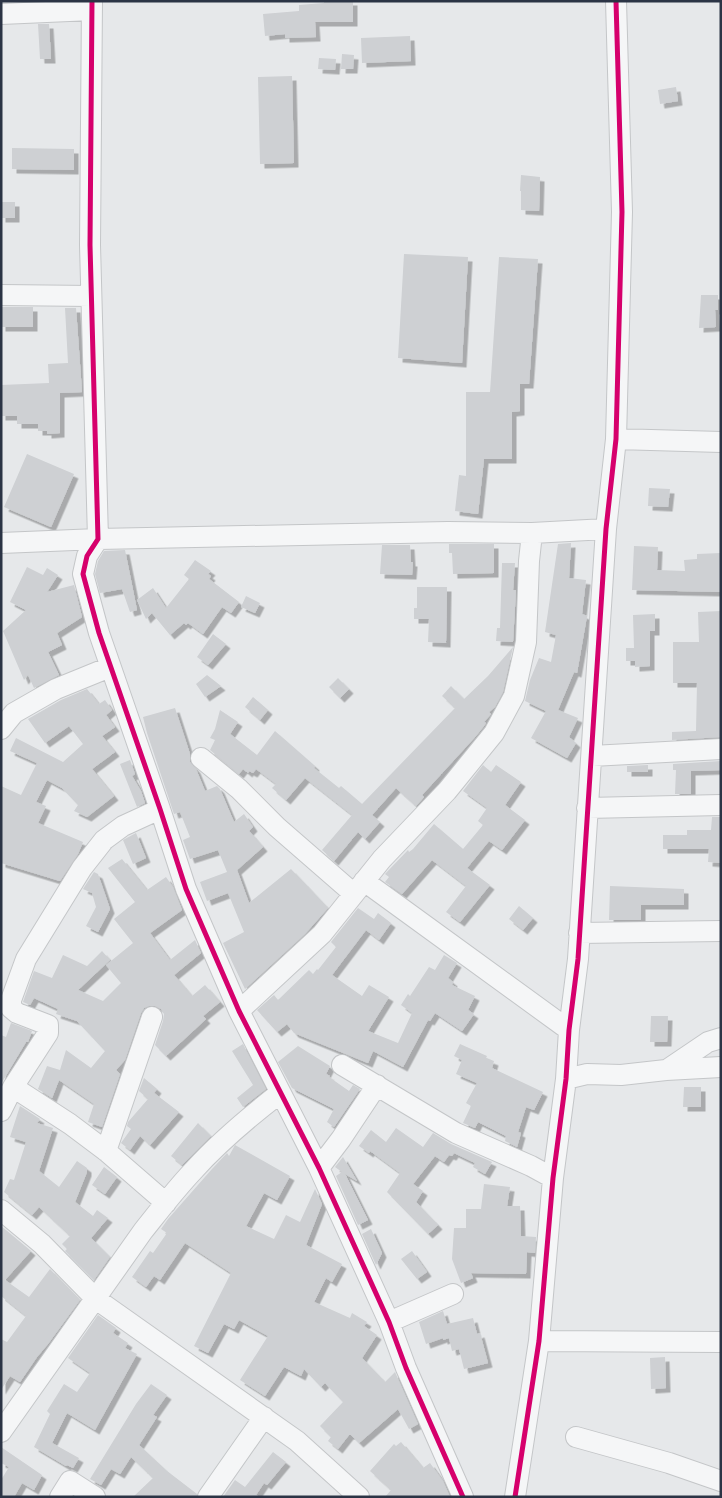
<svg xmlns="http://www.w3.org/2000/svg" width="722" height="1498" font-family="'DejaVu Sans',sans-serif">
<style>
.building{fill:#ced0d3;filter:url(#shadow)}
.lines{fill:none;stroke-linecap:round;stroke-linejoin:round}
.minor-casing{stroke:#c4c6c8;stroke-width:22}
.minor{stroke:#f5f6f7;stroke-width:20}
.cycleway-casing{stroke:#f4f6f9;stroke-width:8}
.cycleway{stroke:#d6006c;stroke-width:5}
</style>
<defs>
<filter id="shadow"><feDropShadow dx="4.5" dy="4.5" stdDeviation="0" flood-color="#0004"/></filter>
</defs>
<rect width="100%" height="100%" fill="#e6e8ea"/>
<!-- building -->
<path class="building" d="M324 1H353V22H315L316 37 285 38V34L265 36 263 14 299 11V5L324 3Z
M38 24H49L51 59H40Z
M410 36 411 61 362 63 361 38Z
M342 54 354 55 353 69H341Z
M319 58 336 59 335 70 318 69Z
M292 76 294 163 260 164 258 77Z
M676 87 678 101 660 104 658 90Z
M12 148 74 149V170L12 169Z
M521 175 540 177 539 211 521 210V191H520Z
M1 202H15V218H1Z
M404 254 468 257 462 363 398 358Z
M499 257 538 259 529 384H520V411L512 412V459H484L478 514 455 511 459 475 466 476V392H490Z
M701 295H718V310H715L716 327 699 328Z
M1 307H33V327H1Z
M65 308H76L82 392 60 393V433L47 434V431H38V424H17V416H1V385L49 383 48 364 68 363Z
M27 454 74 474 51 527 4 507Z
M649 488 670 489 668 507 648 506Z
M571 543 569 578 586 580 582 614 587 616 577 673 574 672 558 710 578 718 569 737 576 743 567 758 531 738 546 711 525 701 530 680 539 658 551 662 556 635 545 632 558 544Z
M449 544H494V573L453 574 452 553H449Z
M382 545H410L411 562H413L412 575 380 574Z
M634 546 658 547 657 570 685 571 684 560 697 559V554L721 553V592L632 590Z
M125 550 137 610 130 612 122 589 100 593 95 574 98 561 104 551Z
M195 560 211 571 208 574 211 576 209 579 239 602 231 613 222 607 203 634 188 623 186 625 184 623 170 635 152 613 146 619 137 600 153 588 166 608 189 579 184 575Z
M502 563H515L513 590H516L513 642 496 641 497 628H500Z
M27 567 43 575 47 568 58 575 47 592 74 585 82 617 57 633 62 645 48 652 59 675 34 688 28 675 24 680 3 631 26 610 10 602Z
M417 587H447L446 643 428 642 429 619H414V608H417Z
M246 596 260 603 255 613 241 607Z
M721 611V737L672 740V732L696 731 697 683H673V642H699L698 612Z
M655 614V631H650V666L635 667V661H626V648H634L633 615Z
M213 634 226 644 208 665 197 657Z
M513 647 503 692 495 707 489 712 491 714 484 722 486 723 484 726 476 736 422 795 424 797 416 806 396 788 372 815 380 822 365 839 358 832 334 861 322 850 352 815 305 778 286 800 272 788 276 784 256 769 253 773 249 771 248 773 243 769 239 774 210 750 215 740 210 738 215 729 220 710 238 722 230 734 257 755 275 731 315 766 314 768 339 788 341 786 362 804 455 708 442 696 451 686 464 699 488 676Z
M207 675 221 686 205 697 196 684Z
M338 678 349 689 340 698 329 687Z
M87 689 99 704 105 700 112 710 106 715 115 727 102 736 115 752 92 769 114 796 87 817 74 811 78 805 62 788 47 780 36 802 46 806 38 823 83 842 78 854 60 881 1 863V786L21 795 37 763 10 751 16 738 63 762 83 744 69 726 45 743 28 719 61 700Z
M253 697 268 710 260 720 245 707Z
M175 708 190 754V762L196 769 205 791 217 786 220 789 234 822 244 814 253 827 249 831 263 847 237 870 249 903 291 869 328 908 305 934 245 989 223 943 244 932 228 893 207 901 200 882 227 872 218 850 190 859 183 840 190 837 180 812 174 814 147 733 143 717Z
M130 760 135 774 132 776 141 791 145 803 137 807 120 764Z
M721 761V770L691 771V794H675L676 770H673V764Z
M483 765 491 772 496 765 521 782 505 805 525 820 502 850 489 841 467 868 490 885 460 922 446 912 466 886 432 860 402 894 385 882 389 877 385 874 408 850 409 852 413 849 434 824 463 849 483 825 478 821 487 808 463 791Z
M648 765V772H627V766Z
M712 817H721V863L708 862 709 849H663V835H687V830H711Z
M136 833 146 858 133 864 123 840Z
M122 859 147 890 166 877 173 887 182 910 150 933 170 960 195 940 201 953 174 975 192 996 205 985 220 1002 203 1016 206 1019 166 1056 155 1045 163 1021 164 1014 161 1009 155 1006H149L144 1008 141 1013 125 1060 116 1070 120 1074 102 1127 88 1122 94 1104 59 1080 52 1098 38 1089 47 1066 60 1070 66 1050 91 1068 105 1051 77 1021 56 1014 58 1009 34 998 30 1005 23 1002 34 971 52 978 63 955 87 966 102 951 110 960 78 990 103 1001 121 983 106 965 133 943 114 919 135 902 108 868Z
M94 872 98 874 110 909 98 932 86 926 96 907 92 893 83 889Z
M610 886 684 889V905H641V920H609Z
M519 906 533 918 523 930 509 919Z
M358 908 374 919 378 913 391 923 379 940 366 930 332 975 362 996 369 985 389 997 368 1031 398 1043 412 1013 401 1005 408 994 410 996 429 967 435 970 444 955 457 963 448 978 453 982 452 985 475 996 468 1010 474 1014 462 1031 435 1013 430 1021 428 1020 403 1067 373 1051 368 1063 294 1033 287 1024 277 1032 257 1010 274 995 278 1000 309 970 313 974 317 969 318 970 336 947 331 942Z
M651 1016H668L667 1042H650Z
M11 1023 32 1031 28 1042H26L1 1084V1035L6 1037Z
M243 1044 266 1089 243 1107 237 1098 253 1085 232 1051Z
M460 1044 487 1056 486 1058 494 1061 492 1068 543 1092 534 1110 526 1107 518 1132 521 1133 517 1147 505 1141 506 1136 478 1122 475 1128 463 1123 471 1106 466 1103 477 1083 456 1074 462 1060 454 1056Z
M298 1046 330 1066 326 1074 330 1076 329 1077 349 1091 353 1085 360 1089 334 1127 327 1122 334 1109 292 1088 278 1062Z
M144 1078 157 1089 154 1093 179 1112 150 1145 140 1136 130 1150 121 1143 131 1129 127 1126 128 1122 148 1099 139 1091Z
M684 1087H701V1107H683Z
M20 1106 40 1119 37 1123 53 1128 39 1171 59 1187 77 1161 87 1168V1172L75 1202 93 1216 97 1210 108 1218 91 1238 110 1257 94 1280 65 1251 67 1249 62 1244 70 1236 39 1207 32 1215 4 1192 10 1179 14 1180 26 1142 10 1137Z
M198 1123 211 1136 182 1165 171 1156Z
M396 1128 423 1147 433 1133 451 1144 492 1162 485 1174 473 1167 475 1163 454 1153 452 1156 449 1155 444 1162 435 1156 413 1184 423 1191 416 1202 438 1225 428 1234 387 1192 400 1173 370 1151 369 1153 359 1146 371 1130 386 1142Z
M235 1145 290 1176 277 1200 264 1193 246 1226 274 1239 286 1215 300 1222 315 1189 322 1204 306 1245 342 1264 332 1282 326 1278 314 1302 350 1318 352 1313 367 1322 364 1326 377 1335 362 1358 385 1382 395 1372 418 1424 409 1429 398 1409 359 1443 351 1435H349L338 1449 328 1441 331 1437 320 1426 343 1402 325 1383 321 1387 304 1369 301 1376 284 1367 265 1396 240 1380 268 1336 239 1320 234 1329 224 1324 208 1353 194 1346 231 1273 185 1243 160 1280 154 1276 146 1287 132 1277 150 1251 153 1253 167 1233 161 1229 168 1219 212 1169 227 1153 229 1156Z
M343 1157 357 1181 345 1174 368 1220 358 1225 336 1176 342 1172 335 1167Z
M104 1167 117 1177 105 1194 92 1185Z
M484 1184 510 1187 507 1206H520L521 1236 536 1237 535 1253 527 1252 526 1274 471 1273 473 1278 461 1283 452 1259 454 1228H466V1209H481Z
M1 1226 31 1251 5 1280 29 1297 50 1269 80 1300 48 1344 37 1357 20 1382 10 1376 1 1390V1339L7 1342 26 1316 1 1296Z
M371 1229 382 1253 376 1265 362 1234Z
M412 1251 427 1272 417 1279 401 1259Z
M443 1311 447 1324 473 1318 477 1334 480 1333 488 1363 464 1369 459 1349 452 1351 449 1338 443 1340V1338L426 1344 419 1322Z
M98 1315 116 1328 113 1333 128 1343 125 1348 137 1354 95 1430 67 1413 52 1443 79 1458 73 1468 67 1465 66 1466 34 1447 50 1414 47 1411 64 1384 77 1392 90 1373 68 1358Z
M665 1357 666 1388 651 1389 650 1358Z
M151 1384 167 1395 153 1415 157 1417 139 1445 167 1471 197 1494 196 1497H133L153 1478 131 1457 120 1474 111 1469 101 1485 90 1479 136 1404Z
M401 1442 423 1468 430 1463 443 1481 450 1497H385L391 1490 370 1471 394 1444 396 1446Z
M1 1447 42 1475 34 1490 22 1483 14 1497H1V1480L9 1467 1 1463Z
M273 1452 286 1462 267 1485 264 1483 256 1495 259 1497H223L235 1480 245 1487Z"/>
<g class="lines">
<defs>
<path id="minor" d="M92 1 90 245 98 539 87 556 83 574 99 633 160 809 186 889 239 1011 319 1168 389 1322 406 1368 463 1497
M1 14 92 10
M1 295 91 296
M616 439 721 442
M1 543 98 539 448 532 532 533
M1 729 14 713 56 689 110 667
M592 756 721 749
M201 758 239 789 277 827 354 894
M587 808 721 805
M364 881 569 1030
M579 933 721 931
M239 1011 322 934 382 859 447 791 494 733 514 696 526 642 529 561 532 533 606 529
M342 1065 456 1133 531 1166 553 1178
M668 1069 708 1042 721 1038
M566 1079 587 1074 621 1075 666 1070 721 1067
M13 1087 70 1124 106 1151 166 1203
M1 1111 13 1087 48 1033V1025L17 1013 11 1008V1000L26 959 82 868 104 840 123 826 160 809
M106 1151 152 1017
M319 1168 341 1139 377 1085
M1 1210 42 1244 96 1299 297 1441 359 1497
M389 1322 453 1294
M539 1341 721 1342
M1 1432 143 1231C159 1211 175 1190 193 1171 219 1142 249 1117 280 1093
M576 1437 669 1463 721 1481
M60 1497 70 1481 95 1497
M208 1497 264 1417
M515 1497 539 1341 553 1178 566 1079 569 1030 578 959 606 529 616 439 622 212 616 1"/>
</defs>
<!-- minor casing -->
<use href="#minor" class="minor-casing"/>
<!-- minor -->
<use href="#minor" class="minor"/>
<defs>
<path id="cycleway" d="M92 1 90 245 98 539 87 556 83 574 99 633 160 809 186 889 239 1011 319 1168 389 1322 406 1368 463 1497
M515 1497 539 1341 553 1178 566 1079 569 1030 578 959 606 529 616 439 622 212 616 1"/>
</defs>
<!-- cycleway casing -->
<use href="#cycleway" class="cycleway-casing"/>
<!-- cycleway -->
<use href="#cycleway" class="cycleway"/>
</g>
<!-- border -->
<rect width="722" height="1498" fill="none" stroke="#2b3445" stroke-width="5"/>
</svg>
